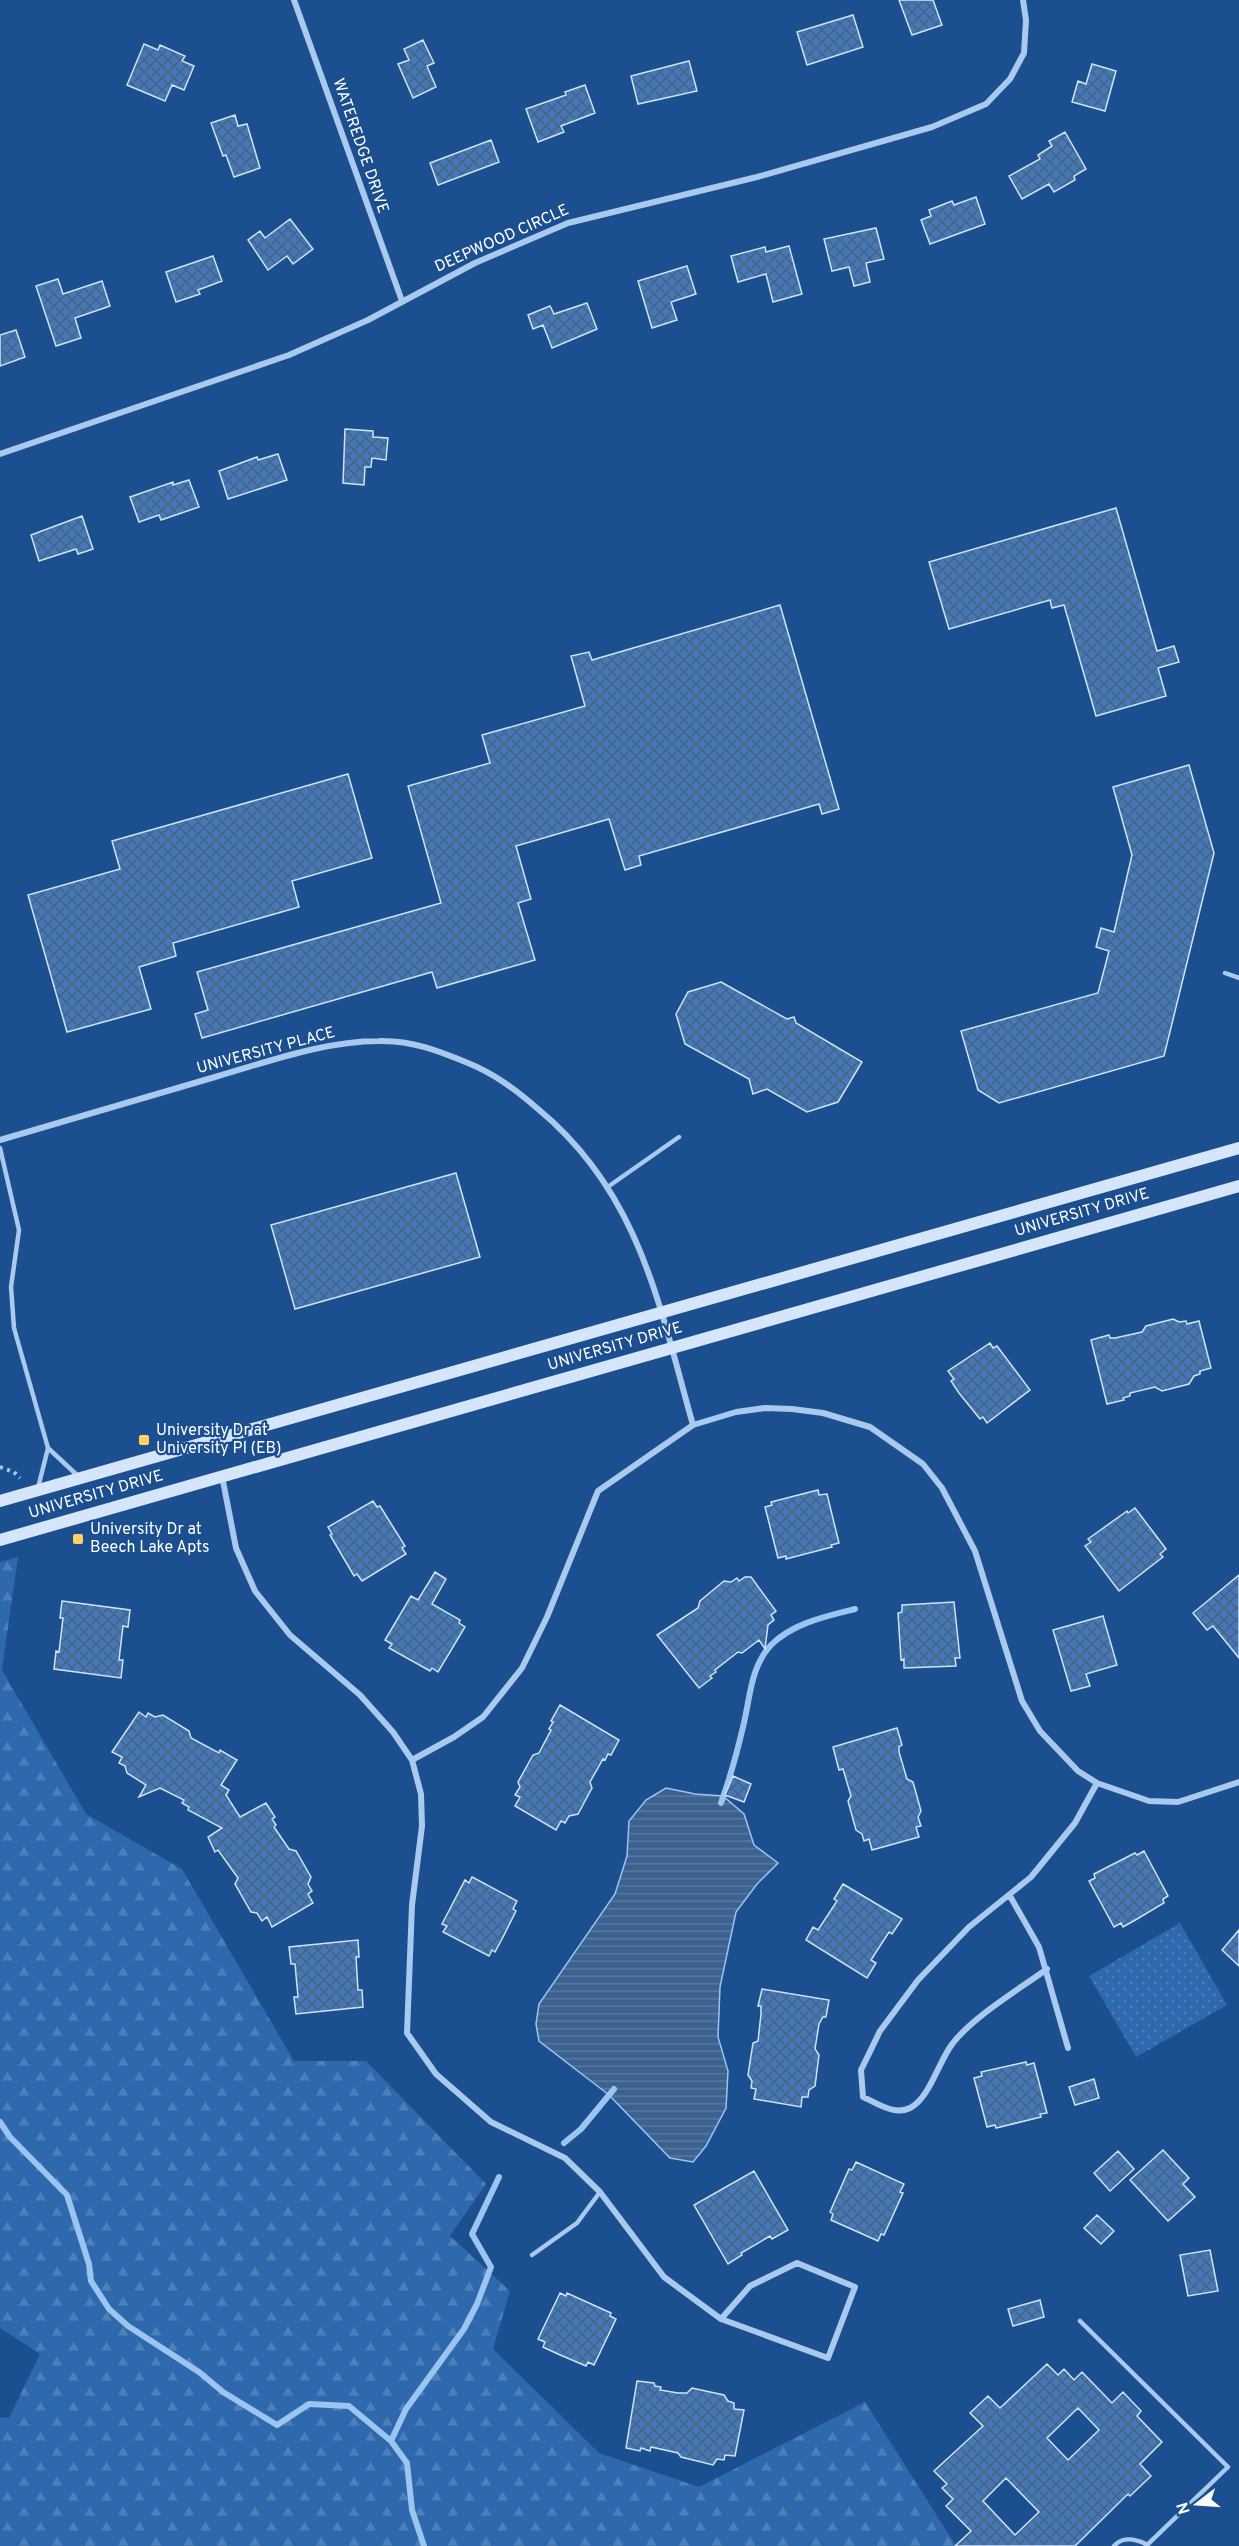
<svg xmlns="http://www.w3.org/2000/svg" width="1239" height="2546" font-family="Overpass,sans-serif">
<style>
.grass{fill:url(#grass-dots)}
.forest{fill:url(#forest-firs)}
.water{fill:url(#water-rules);stroke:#9cc4f0;stroke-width:1.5}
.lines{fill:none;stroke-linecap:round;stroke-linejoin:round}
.stream{stroke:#9cc4f0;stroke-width:6}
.building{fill:url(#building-cross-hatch);stroke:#cfe3fa;stroke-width:1.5;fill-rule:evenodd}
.path{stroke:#a9c9ee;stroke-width:4;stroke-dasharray:3 4.5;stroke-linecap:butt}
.service{stroke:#a9c9ee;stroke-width:4.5}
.minor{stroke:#a9c9ee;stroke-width:6}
.secondary{stroke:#d6e6fa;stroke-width:12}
.poi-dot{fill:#ffd166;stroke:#1b4f8f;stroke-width:2}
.labels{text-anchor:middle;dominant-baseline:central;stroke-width:4.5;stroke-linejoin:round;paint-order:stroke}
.street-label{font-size:16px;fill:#fff;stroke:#1b4f8f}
.poi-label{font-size:16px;fill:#fff;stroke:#1b4f8f;text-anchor:start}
</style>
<defs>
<pattern id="grass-dots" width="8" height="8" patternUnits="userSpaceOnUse" patternTransform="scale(1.5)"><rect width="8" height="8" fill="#2e69ad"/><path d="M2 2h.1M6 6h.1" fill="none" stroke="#4d80b9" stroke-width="1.8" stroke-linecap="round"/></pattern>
<pattern id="forest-firs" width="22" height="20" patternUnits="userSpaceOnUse" patternTransform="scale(1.5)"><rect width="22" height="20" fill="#2e69ad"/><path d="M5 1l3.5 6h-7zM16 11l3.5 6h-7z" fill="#4d80b9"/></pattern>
<pattern id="water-rules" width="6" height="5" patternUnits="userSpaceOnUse" patternTransform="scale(1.5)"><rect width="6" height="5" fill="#3c6290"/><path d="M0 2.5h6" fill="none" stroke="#597aa1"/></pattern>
<pattern id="building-cross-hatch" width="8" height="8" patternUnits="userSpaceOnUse" patternTransform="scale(1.5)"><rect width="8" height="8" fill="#4478b7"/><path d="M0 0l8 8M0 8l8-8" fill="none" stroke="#486282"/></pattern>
</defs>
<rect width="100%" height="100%" fill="#1b4f8f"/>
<!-- grass -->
<path class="grass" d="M1180 1923 1227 2005 1136 2057 1089 1976Z"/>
<!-- forest -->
<path class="forest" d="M18 1557 2 1670 86 1814 182 1869 294 2061H366L486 2184 450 2236 510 2291 493 2349 599 2453 699 2487 865 2402 956 2546H0V2417L9 2418 40 2354 0 2328V1562Z"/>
<!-- water -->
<path class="water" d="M666 1788 695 1794 723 1796 744 1814 754 1845 778 1863 757 1884 736 1912 720 1987 718 2037 728 2071 726 2108 706 2146 693 2162 670 2158 609 2095 539 2041 536 2024 539 2004 615 1894 627 1856 629 1821 646 1800Z"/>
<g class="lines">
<!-- stream -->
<path class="stream" d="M721 1803C730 1778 737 1753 743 1727 750 1700 750 1667 771 1645 793 1623 827 1616 855 1609
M0 2122 10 2137 67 2195 89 2264 91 2281 109 2309 128 2326 199 2372 223 2392 277 2425 309 2404 349 2406 391 2441 407 2463 412 2510 424 2546
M564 2143 581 2129 614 2089
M391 2441 406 2409 464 2329 477 2304 491 2267 472 2234 499 2177"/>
</g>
<!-- building -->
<path class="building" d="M899 0H933L942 25 912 35Z
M853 15 863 47 807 65 797 32Z
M423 40 434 63 427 66 436 87 413 98 398 64 409 60 404 49Z
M144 44 158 50 160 45 185 56 182 61 194 66 184 90 172 85 165 101 127 85Z
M689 61 697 91 638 104 631 76Z
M1092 64 1116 71 1105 111 1072 102 1078 81 1086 84Z
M585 85 595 113 561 126 564 132 538 142 526 109 566 95 565 92Z
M235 115 238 126 247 124 260 168 234 177 226 155 223 156 211 123Z
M1065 132 1086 169 1074 176 1075 180 1054 192 1049 184 1022 199 1009 176 1040 159 1038 155 1052 146 1049 141Z
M491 140 499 162 438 185 430 163Z
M976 197 985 224 930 244 921 220 931 216 929 210 952 201 954 205Z
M290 219 313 249 293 264 287 256 268 270 248 240 260 231 265 238Z
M876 228 884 259 866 263 870 282 854 286 849 267 832 271 824 239Z
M789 246 802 294 773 302 766 274 738 282 731 256 765 247 766 252Z
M213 256 222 281 198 290 200 294 176 302 166 272Z
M687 266 696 294 671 302 677 320 652 328 638 281Z
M58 279 63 294 102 281 110 306 75 318 81 338 56 346 36 286Z
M587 303 597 329 552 348 543 325 533 329 528 315 550 306 554 314Z
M16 330 25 357 0 366V335Z
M345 429 373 431V437L388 438 386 460 372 458 371 467H365L364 485 343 483Z
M278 454 287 480 228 499 219 471 257 457 258 460Z
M189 480 199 507 161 520 159 515 139 522 130 497 173 482V485Z
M1116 508 1157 651 1174 646 1179 662 1158 668 1166 696 1096 716 1064 605 1052 608 1050 600 949 629 929 562Z
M82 516 93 549 78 554 76 549 39 561 31 535Z
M780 605 839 809 822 814 819 804 639 856 641 865 625 870 609 819 516 846 531 899 518 903 535 960 437 988 432 972 202 1038 195 1014 208 1010 197 972 441 903 408 786 490 763 482 735 585 706 571 656 589 652 592 660Z
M1189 765 1214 853 1164 1056 999 1103 978 1090 961 1031 1098 993 1109 951 1096 947 1101 928 1114 932 1132 855 1113 787Z
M348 774 372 858 292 881 299 907 173 943 176 956 139 967 151 1009 67 1032 28 895 120 869 112 841Z
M721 982 787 1019 794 1017 796 1023 862 1062 838 1102 807 1112 767 1089 753 1094 749 1079 685 1044 676 1014 688 992Z
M456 1173 480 1257 295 1309 271 1225Z
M1173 1319 1179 1322 1186 1321 1187 1324 1199 1321 1211 1368 1200 1371V1374L1194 1376 1189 1384 1162 1391 1155 1387 1130 1393V1396L1123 1398 1124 1400 1107 1404 1091 1340 1109 1335 1110 1338H1115L1142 1332 1146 1326Z
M990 1343 993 1348 997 1346 1030 1390 987 1423 983 1417 980 1419 959 1393 951 1381 954 1379 948 1371Z
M818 1490 819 1495 827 1494 839 1543 831 1545 832 1547 786 1559V1556L778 1558 765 1507 772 1505 771 1502Z
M373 1501 377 1507 380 1506 405 1546 402 1548 406 1554 362 1581 357 1574 354 1576 330 1535 332 1534 328 1527Z
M1135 1508 1166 1549 1160 1554 1163 1557 1119 1591 1085 1546 1091 1542 1088 1539 1127 1511 1128 1513Z
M435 1572 446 1579 432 1604 460 1620 459 1623 465 1627 438 1672 432 1668 430 1671 389 1648 392 1644 385 1640 411 1596 418 1600Z
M1239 1575V1658L1213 1626 1207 1630 1193 1613Z
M745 1577H751L776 1611 771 1615 774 1620 768 1625 765 1649 759 1640 742 1653 738 1652 715 1670 716 1672 710 1676 712 1678 699 1688 657 1635 698 1608 700 1601 724 1581 731 1582 737 1578 739 1581Z
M62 1601 130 1610 128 1627 123 1626 119 1660H123L121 1678 54 1669 56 1651 59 1652 63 1618H60Z
M954 1602 960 1658H955L956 1666 904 1668V1659L901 1660 898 1613 902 1612V1605Z
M1103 1616 1117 1665 1086 1674 1090 1686 1071 1691 1053 1630Z
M560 1705 619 1740 611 1755 608 1754 605 1760 603 1759 590 1782 592 1788 578 1814 569 1816 565 1823 561 1821 556 1830 515 1806 520 1797 515 1795 520 1787 518 1782 533 1755 539 1753 551 1730 549 1729 553 1722 551 1721Z
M139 1712 146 1717 148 1713 155 1717 163 1715 189 1731 191 1738 219 1753 220 1750 237 1760 221 1785 229 1790 226 1795 240 1817 266 1803 275 1817 272 1819 276 1825 274 1827 289 1849 296 1851 311 1877 308 1884 312 1891 308 1894 313 1903 272 1927 267 1917 262 1921 257 1913 251 1912 235 1884 238 1878 218 1850 215 1852 208 1837 222 1828 188 1810 189 1807 182 1803 184 1800 160 1788 139 1797 146 1785 127 1773 125 1766 119 1763 122 1757 112 1752Z
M897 1728 902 1745 899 1747V1752L907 1779 913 1782 921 1811 918 1817 921 1826 916 1827 919 1837 872 1850 869 1839 864 1841 862 1834 856 1830 848 1801 851 1796 843 1769 839 1770 833 1747Z
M733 1776 751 1784 744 1802 725 1795Z
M1144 1851 1168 1896 1163 1899 1164 1903 1137 1919 1123 1927 1121 1923 1114 1927 1089 1881 1095 1878 1094 1874 1135 1853 1137 1855Z
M472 1877 517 1901 513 1909 516 1911 502 1939 495 1952 492 1950 489 1956 443 1932 447 1926 442 1924 465 1880 469 1883Z
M843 1884 902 1919 892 1934 889 1932 871 1960 876 1963 867 1978 806 1940 813 1927 818 1930 837 1901 834 1899Z
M1239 1930V1966L1222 1950Z
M358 1940 359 1957H356L358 1990H362L363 2007 296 2014 294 1997H298L295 1964H291L289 1947Z
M762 1989 829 2000 826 2017H823L819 2024 815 2049 819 2055 815 2086 809 2090 808 2097H802L801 2107 754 2099 756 2089 751 2088 752 2081 748 2075 753 2043 758 2041 761 2014V2006H758Z
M1026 2062 1027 2065 1034 2063 1047 2113 1040 2114 1041 2117 996 2128 995 2125 987 2127 974 2078 982 2076 981 2072Z
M1094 2079 1099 2098 1075 2105 1069 2087Z
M1163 2150 1189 2178 1183 2184 1195 2197 1168 2221 1130 2180Z
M1118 2151 1134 2169 1110 2191 1094 2173Z
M856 2162 904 2184 900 2192 903 2193 884 2235 881 2234 878 2241 831 2220 833 2214 830 2212 849 2169 852 2170Z
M754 2171 788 2230 772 2239 770 2236 741 2253 742 2255 728 2264 694 2205Z
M1097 2215 1114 2231 1101 2244 1084 2228Z
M1210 2250 1218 2291 1188 2296 1180 2255Z
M560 2293 566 2296 567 2293 611 2313 610 2316 616 2319 594 2365 588 2362 586 2366 558 2354 543 2347 545 2342 538 2339Z
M1040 2300 1044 2317 1013 2326 1008 2309Z
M1047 2364 1058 2375 1064 2369 1074 2380 1082 2372 1112 2403 1123 2392 1141 2411 1137 2416 1162 2442 1140 2464 1151 2476 1130 2496 1128 2494 1075 2546H955L971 2531 946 2506 953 2499 942 2488 947 2484 934 2471 983 2426 970 2413 988 2396 1000 2408ZM1078 2408 1099 2430 1068 2460 1047 2438ZM1006 2478 1039 2512 1015 2535 983 2501Z
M637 2381 654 2383 655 2386 661 2387 660 2390 678 2393H687L692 2388 724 2395 728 2401 734 2403V2409L744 2410 735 2456 725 2455 724 2460 717 2459 713 2465 681 2457 678 2453 651 2447 650 2451 641 2448 640 2451 626 2448Z"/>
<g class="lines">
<!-- path -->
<path class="path" d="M0 1467 14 1472 20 1478"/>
<!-- service -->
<path class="service" d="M1225 973 1239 978
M0 1148 19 1230 11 1287 14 1328 48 1448 38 1488
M609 1186 679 1137
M48 1448 78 1476
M532 2255 577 2223 600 2192
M1080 2321 1228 2467 1146 2546
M1114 2546C1123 2536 1135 2539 1146 2544"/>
<!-- minor -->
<path class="minor" d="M294 0 402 301
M0 454 289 355 368 320 475 263 568 223 757 177 932 127 986 104 1010 79 1024 53 1026 20 1023 0
M0 1140C72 1119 143 1098 215 1077 267 1062 324 1041 379 1041 411 1040 439 1051 468 1063 495 1074 516 1090 538 1109 640 1193 659 1305 693 1425
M222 1476 236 1548 255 1591 290 1635 360 1695 393 1732 412 1760 421 1794 422 1826 412 1905 407 2033 436 2074 491 2122 565 2158 600 2192 664 2277 721 2319 828 2358 855 2287 797 2263 750 2286 721 2319
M412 1760 454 1737 483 1717 522 1668 547 1617 598 1491 693 1425 736 1412 765 1408 792 1409 823 1413 870 1427 923 1464 942 1488 975 1551 1022 1701 1040 1731 1078 1771 1097 1783 1149 1801 1178 1802 1239 1782
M1010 1896 1039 1947 1068 2048
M1047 1969C1018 1990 974 2016 953 2043 939 2060 930 2098 910 2108 895 2116 877 2103 863 2097L861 2070 880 2031 918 1980 969 1927 1031 1877 1075 1823 1097 1783"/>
<!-- secondary -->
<path class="secondary" d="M0 1501 1239 1148
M0 1540 1239 1186"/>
</g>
<!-- markers -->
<g class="poi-dot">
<rect x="138" y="1434" width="12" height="12" rx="3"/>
<rect x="72" y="1533" width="12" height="12" rx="3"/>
</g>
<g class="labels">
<!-- street labels -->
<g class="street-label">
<text transform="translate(360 146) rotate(71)">WATEREDGE DRIVE</text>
<text transform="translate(502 239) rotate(-24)">DEEPWOOD CIRCLE</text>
<text transform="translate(266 1051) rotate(-15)">UNIVERSITY PLACE</text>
<text transform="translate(1082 1213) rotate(-16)">UNIVERSITY DRIVE</text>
<text transform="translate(615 1347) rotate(-16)">UNIVERSITY DRIVE</text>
<text transform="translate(96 1495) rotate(-16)">UNIVERSITY DRIVE</text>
</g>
<!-- poi labels -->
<g class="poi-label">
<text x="156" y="1431">University Dr at<tspan x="156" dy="18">University Pl (EB)</tspan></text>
<text x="90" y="1530">University Dr at<tspan x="90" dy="18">Beech Lake Apts</tspan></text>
</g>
</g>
<!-- north arrow -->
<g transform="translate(1197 2504) rotate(253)" stroke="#1b4f8f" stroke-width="4.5" paint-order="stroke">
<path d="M0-4.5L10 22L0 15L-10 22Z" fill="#ffffff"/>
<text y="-9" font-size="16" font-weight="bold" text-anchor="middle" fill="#ffffff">N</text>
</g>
</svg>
